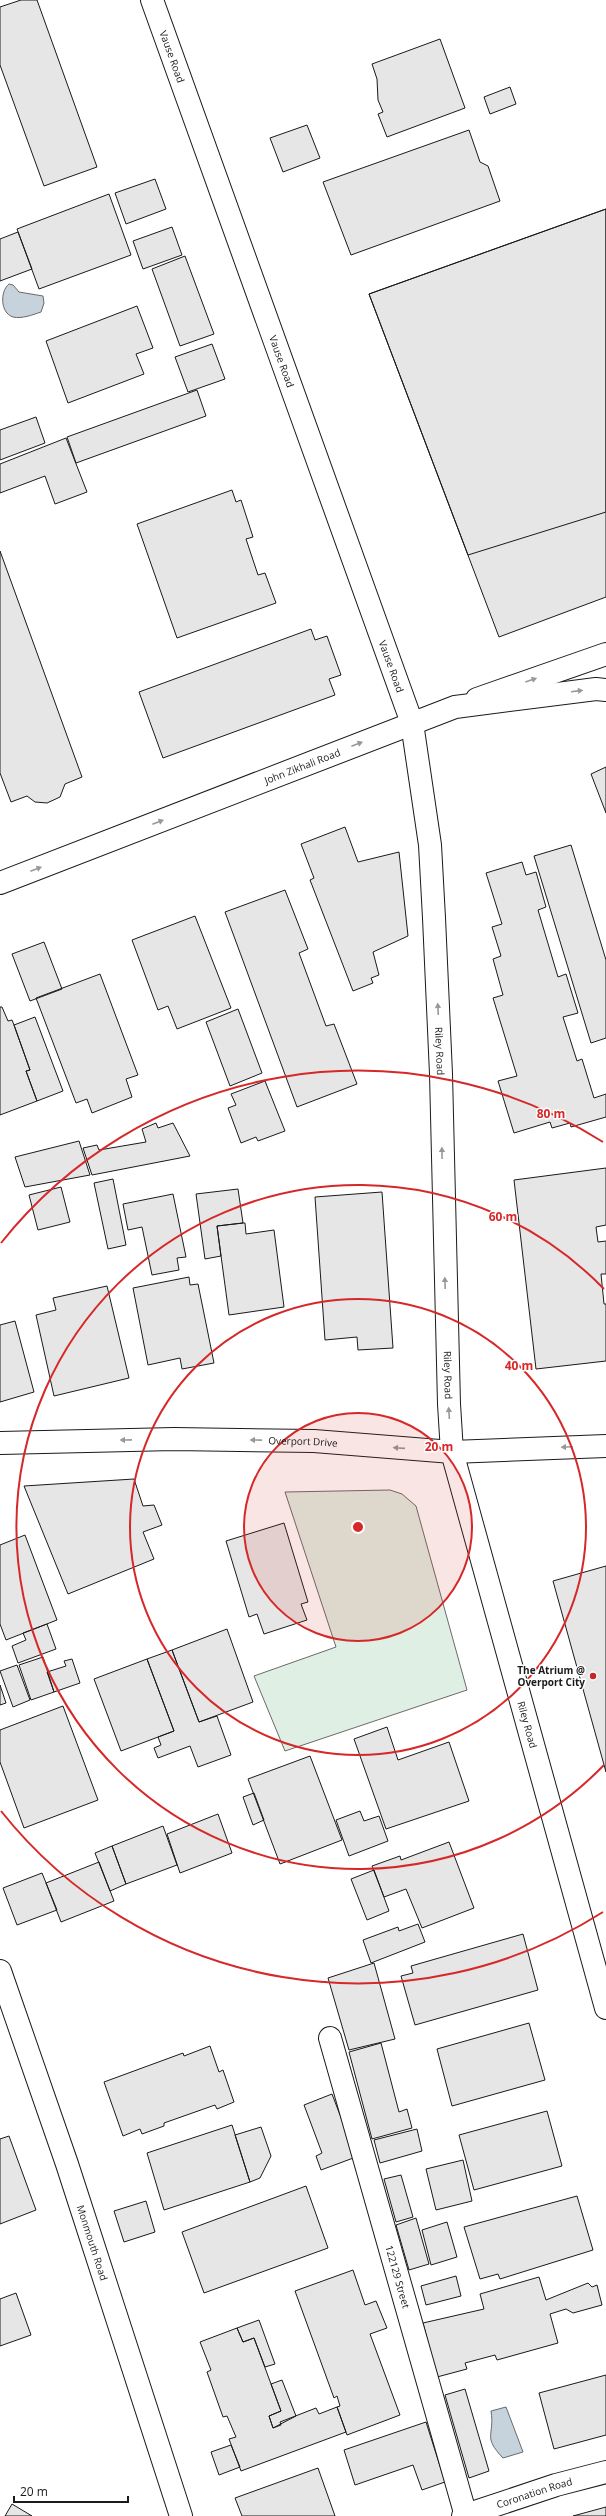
<svg xmlns="http://www.w3.org/2000/svg" width="606" height="2516" font-family="'Open Sans',sans-serif">
<style>
.green{fill:#e0efe3;stroke:#6a6a6a}
.water{fill:#c6d2dc;stroke:#6a6a6a}
.building{fill:#e6e6e6;stroke:#1a1a1a}
.lines{fill:none;stroke-linecap:round;stroke-linejoin:round}
.street-casing{stroke:#1a1a1a;stroke-width:24}
.secondary-casing{stroke:#1a1a1a;stroke-width:24}
.street{stroke:#fff;stroke-width:22}
.secondary{stroke:#fff;stroke-width:22}
.oneway{fill:#989898}
.ring{fill:none;stroke:#d62828;stroke-width:2}
.poi-dot{fill:#c62828;stroke:#fff;stroke-width:1.5}
.labels{text-anchor:middle;dominant-baseline:central;stroke-width:3;stroke-linejoin:round;paint-order:stroke}
.street-label{font-size:10px;fill:#1a1a1a;stroke:#fff}
.poi-label{font-size:10px;font-weight:bold;fill:#1a1a1a;stroke:#fff;text-anchor:end}
.centre{fill:#d62828;stroke:#fff;stroke-width:2}
.ring-label{font-size:12px;text-anchor:middle;font-weight:bold;fill:#d62828;stroke:#fff;stroke-width:3;stroke-linejoin:round;paint-order:stroke}
</style>
<rect width="100%" height="100%" fill="#fff"/>
<!-- green -->
<path class="green" d="M390 1490 402 1494 416 1506 467 1690 285 1751 254 1676 336 1647 285 1492Z"/>
<!-- water -->
<path class="water" d="M9 284 13 285 19 292 43 296 44 303 41 312C32 315 22 319 13 317 0 313 0 291 9 284Z
M506 2407 523 2452 503 2458C482 2436 495 2436 491 2411Z"/>
<!-- building -->
<path class="building" d="M21 0H37L97 167 44 186 0 65V7Z
M440 39 465 108 387 137 378 114 383 112 378 100 377 79 372 64Z
M510 87 516 104 490 114 484 97Z
M307 125 320 158 283 172 270 138Z
M469 130 480 162 488 166 500 201 351 255 323 182Z
M155 179 166 209 126 224 115 193Z
M109 194 131 255 39 289 17 229Z
M606 209V597L499 637 369 294Z
M606 209V512L468 555 369 294Z
M172 227 182 255 143 269 133 241Z
M18 232 32 269 0 281V239Z
M185 256 214 334 180 346 152 269Z
M137 306 153 348 136 354 144 374 68 403 46 341Z
M212 344 225 379 188 392 175 357Z
M197 390 206 416 76 463 67 437Z
M36 417 45 443 0 460V430Z
M66 438 87 492 55 504 45 476 0 493V464Z
M232 490 236 502 241 500 253 537 246 539 258 575 265 573 276 603 177 638 137 524Z
M0 551 82 777 65 784 60 797 47 803 35 802 27 796 11 802 0 773Z
M311 629 315 640 327 636 341 675 329 679 335 695 163 758 139 692Z
M606 767V813L591 774Z
M345 827 358 862 399 852 408 936 373 952 379 975 371 978 373 983 353 991 310 880 314 878 301 844Z
M571 845 606 960V1038L591 1043 534 856Z
M522 862 526 875 536 872 546 907 538 910 558 977 566 974 578 1013 563 1017 577 1061 582 1059 594 1098 606 1094V1117L571 1127 570 1123 552 1128 550 1122 514 1133 498 1081 517 1076 493 998 503 995 493 959 501 956 492 927 502 924 486 873Z
M285 890 308 949 299 953 326 1026 334 1024 357 1084 297 1107 225 912Z
M195 916 231 1008 177 1029 168 1006 158 1010 132 940Z
M44 942 62 989 30 1001 12 954Z
M100 974 138 1075 126 1079 132 1097 92 1113 87 1099 76 1103 36 998Z
M0 1007H2L8 1021 12 1020 14 1025 30 1070 26 1071 37 1101 0 1115Z
M238 1009 262 1073 230 1086 206 1022Z
M35 1017 63 1091 37 1101 26 1071 30 1070 14 1025Z
M265 1081 285 1131 258 1141 256 1137 241 1143 228 1108 236 1105 231 1094Z
M156 1123 158 1128 173 1123 190 1156 92 1175 83 1148 97 1145 99 1150 146 1142 142 1129Z
M79 1141 90 1175 25 1187 15 1157Z
M606 1168V1225L596 1227 598 1242 606 1241V1274H601L604 1304H606V1361L536 1369 514 1180Z
M113 1179 126 1245 108 1249 94 1183Z
M61 1187 70 1222 38 1230 29 1195Z
M238 1189 243 1223 217 1226 221 1256 205 1259 196 1194Z
M382 1192 393 1348 358 1350 357 1337 325 1340 315 1197Z
M173 1194 186 1257 177 1258 179 1270 152 1275 142 1227 128 1230 123 1204Z
M243 1223H245L246 1234 274 1230 284 1307 229 1315 217 1226Z
M189 1277 190 1285 198 1284 214 1363 182 1369 180 1358 148 1365 133 1288Z
M107 1286 129 1378 54 1396 36 1315 56 1310 53 1298Z
M15 1321 34 1392 0 1402V1325Z
M134 1479 143 1506 154 1505 162 1525 143 1532 154 1559 68 1594 24 1486Z
M284 1523 308 1602 301 1604 307 1620 264 1634 257 1614 249 1617 226 1541Z
M25 1535 57 1620 6 1640 0 1624V1545Z
M606 1566V1772L553 1581Z
M47 1624 56 1649 18 1663 12 1646 26 1640 23 1633Z
M227 1629 253 1702 199 1722 172 1650Z
M172 1650 199 1722 217 1716 231 1755 198 1767 190 1746 158 1758 154 1748 161 1745 158 1737 174 1731 147 1659Z
M43 1657 54 1692 31 1700 19 1665Z
M72 1659 80 1683 54 1692 47 1672 66 1666 64 1661Z
M147 1659 174 1731 121 1751 94 1679Z
M17 1665 30 1700 13 1707 0 1671Z
M0 1685 6 1703 0 1705Z
M63 1706 98 1800 24 1828 0 1762V1730Z
M387 1727 398 1760 449 1742 469 1801 386 1829 354 1739Z
M310 1756 342 1840 280 1864 248 1779Z
M254 1793 264 1820 253 1825 243 1797Z
M360 1811 364 1821 379 1816 388 1841 349 1856 336 1820Z
M218 1814 232 1853 180 1873 167 1834Z
M163 1826 177 1865 126 1884 112 1846Z
M449 1842 474 1908 422 1928 406 1889 384 1897 372 1866 400 1856 401 1860Z
M112 1846 126 1884 110 1891 95 1853Z
M99 1862 114 1901 61 1922 46 1883Z
M374 1870 389 1911 367 1920 351 1879Z
M42 1873 57 1910 17 1925 3 1888Z
M418 1924 425 1942 371 1963 363 1940 398 1927 399 1931Z
M523 1934 538 1990 415 2025 401 1976 413 1973 411 1966Z
M374 1963 395 2039 349 2050 328 1978Z
M529 2023 545 2080 452 2106 437 2049Z
M381 2043 399 2112 407 2109 412 2128 372 2139 349 2052Z
M210 2046 219 2072 223 2070 234 2102 217 2109 215 2105 164 2123V2126L142 2134 140 2129 123 2136 104 2082 183 2053 184 2056Z
M332 2094 356 2157 321 2170 316 2156 322 2153 304 2105Z
M547 2111 562 2166 474 2190 459 2135Z
M232 2125 250 2182 164 2210 147 2153Z
M261 2127 271 2156 260 2178 250 2182 235 2135Z
M417 2129 422 2151 380 2163 374 2140Z
M9 2136 36 2210 0 2224V2139Z
M463 2160 472 2201 436 2210 426 2169Z
M401 2175 413 2217 396 2222 384 2179Z
M306 2186 328 2248 204 2293 182 2232Z
M577 2196 593 2250 500 2279 498 2274 480 2279 464 2227Z
M146 2201 155 2232 124 2242 114 2211Z
M416 2218 429 2264 409 2270 396 2225Z
M447 2222 457 2257 431 2265 422 2230Z
M353 2270 365 2305 376 2301 387 2328 370 2334 400 2415 347 2435 337 2407 340 2406 337 2396 334 2398 295 2291Z
M456 2276 461 2296 426 2305 421 2286Z
M539 2277 546 2300 588 2283 592 2287 597 2285 602 2305 573 2313 566 2309 550 2314 558 2343 497 2360 495 2355 465 2363 467 2369 437 2377 423 2323 484 2309 480 2294Z
M16 2293 31 2335 0 2346V2299Z
M259 2320 275 2364 265 2367 254 2338 243 2342 237 2328Z
M237 2328 243 2342 254 2338 281 2411 269 2416 273 2428 281 2425 280 2422 316 2408 319 2414 337 2407 346 2432 241 2471 229 2439 236 2437 227 2416 223 2417 207 2372 211 2370 200 2342Z
M606 2375V2435L554 2449 539 2393Z
M282 2380 296 2416 273 2428 269 2416 281 2411 271 2384Z
M465 2389 489 2471 469 2478 445 2395Z
M426 2422 445 2482 422 2490 413 2465 355 2485 344 2450Z
M231 2445 240 2467 219 2475 211 2452Z
M318 2468 335 2516H242L235 2498Z
M12 2504 32 2516H5Z
M606 2507V2516H573Z"/>
<g class="lines">
<defs>
<g id="street">
<path id="s1" d="M152 0 412 723 430 845 434 918 441 1074 449 1404 452 1452 606 2008"/>
<path d="M477 699 606 654"/>
<path id="s2" d="M0 1971 67 2164 181 2516"/>
<path id="s3" d="M330 2038 466 2516"/>
<path id="s4" d="M463 2516 556 2485 606 2472"/>
</g>
<g id="secondary">
<path id="s5" d="M0 883 455 707 596 689 606 690"/>
<path id="s6" d="M0 1443 174 1439 314 1441 452 1452 606 1446"/>
</g>
</defs>
<!-- street casing -->
<use href="#street" class="street-casing"/>
<!-- secondary casing -->
<use href="#secondary" class="secondary-casing"/>
<!-- street -->
<use href="#street" class="street"/>
<!-- secondary -->
<use href="#secondary" class="secondary"/>
</g>
<!-- one-way arrows -->
<defs><path id="oneway-solid" d="M-6-.8H1V-3.2L6.5 0L1 3.2V.8H-6Z"/></defs>
<g class="oneway">
<use href="#oneway-solid" transform="translate(531 680) rotate(-19)"/>
<use href="#oneway-solid" transform="translate(577 691) rotate(-7)"/>
<use href="#oneway-solid" transform="translate(357 744) rotate(-21)"/>
<use href="#oneway-solid" transform="translate(158 822) rotate(-21)"/>
<use href="#oneway-solid" transform="translate(36 869) rotate(-21)"/>
<use href="#oneway-solid" transform="translate(438 1009) rotate(-93)"/>
<use href="#oneway-solid" transform="translate(442 1153) rotate(-91)"/>
<use href="#oneway-solid" transform="translate(445 1283) rotate(-92)"/>
<use href="#oneway-solid" transform="translate(449 1413) rotate(-94)"/>
<use href="#oneway-solid" transform="translate(126 1440) rotate(179)"/>
<use href="#oneway-solid" transform="translate(256 1440) rotate(-179)"/>
<use href="#oneway-solid" transform="translate(567 1447) rotate(178)"/>
<use href="#oneway-solid" transform="translate(399 1448) rotate(-176)"/>
</g>
<!-- distance rings -->
<circle cx="358" cy="1527" r="114" fill="#d62828" fill-opacity=".12"/>
<g class="ring">
<circle cx="358" cy="1527" r="114"/>
<circle cx="358" cy="1527" r="228"/>
<path d="M604 1765A342 342 0 1 1 604 1289"/>
<path d="M603 1912A456 456 0 0 1 1 1811M1 1243A456 456 0 0 1 603 1142"/>
</g>
<!-- markers -->
<circle class="poi-dot" cx="593" cy="1676" r="4"/>
<g class="labels">
<!-- street labels -->
<g class="street-label">
<text stroke="none"><textPath href="#s1" startOffset="60">Vause Road</textPath></text>
<text stroke="none"><textPath href="#s1" startOffset="384">Vause Road</textPath></text>
<text stroke="none"><textPath href="#s1" startOffset="708">Vause Road</textPath></text>
<text stroke="none"><textPath href="#s5" startOffset="324">John Zikhali Road</textPath></text>
<text stroke="none"><textPath href="#s1" startOffset="1098">Riley Road</textPath></text>
<text stroke="none"><textPath href="#s1" startOffset="1422">Riley Road</textPath></text>
<text stroke="none"><textPath href="#s6" startOffset="303">Overport Drive</textPath></text>
<text stroke="none"><textPath href="#s1" startOffset="1782">Riley Road</textPath></text>
<text stroke="none"><textPath href="#s2" startOffset="287">Monmouth Road</textPath></text>
<text stroke="none"><textPath href="#s3" startOffset="248">122129 Street</textPath></text>
<text stroke="none"><textPath href="#s4" startOffset="75">Coronation Road</textPath></text>
</g>
<!-- poi labels -->
<g class="poi-label">
<text x="585" y="1670">The Atrium @<tspan x="585" dy="12">Overport City</tspan></text>
</g>
</g>
<circle cx="358" cy="1527" r="6" class="centre"/>
<g class="ring-label">
<text x="551" y="1118">80 m</text>
<text x="503" y="1221">60 m</text>
<text x="519" y="1370">40 m</text>
<text x="439" y="1451">20 m</text>
</g>
<!-- scale -->
<path d="M14 2496v6h114v-6" fill="none" stroke="#1a1a1a" stroke-width="2"/>
<text x="20" y="2496" font-size="12" fill="#1a1a1a" stroke="#ffffff" stroke-width="3" paint-order="stroke">20 m</text>
</svg>
